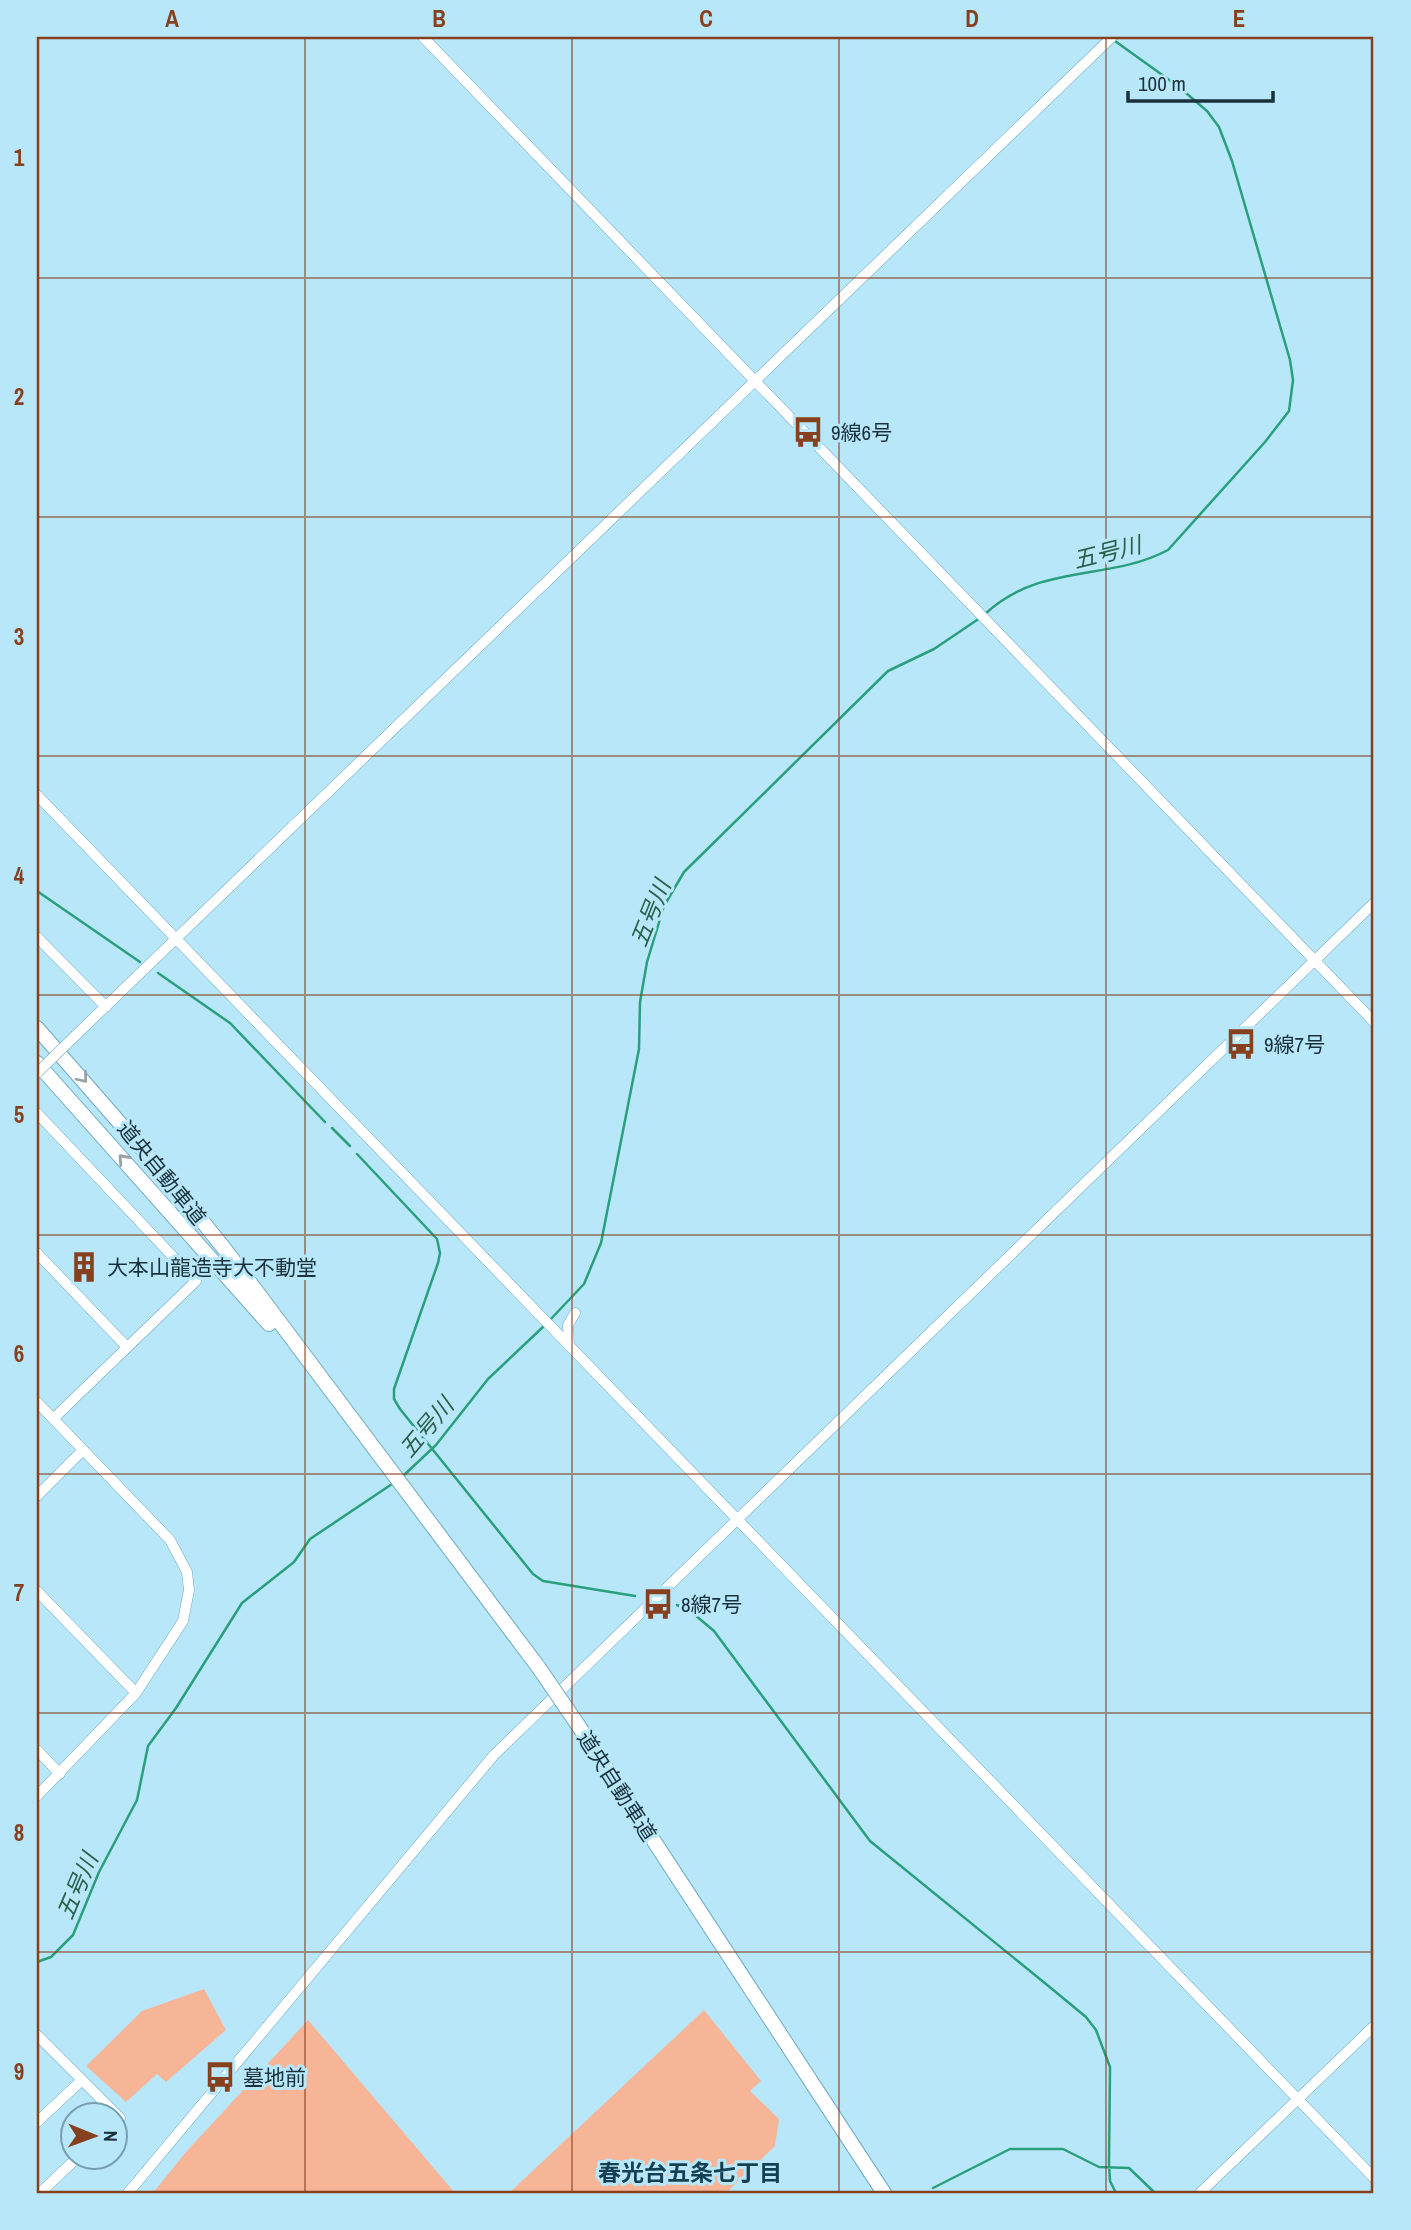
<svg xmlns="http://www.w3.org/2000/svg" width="1411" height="2230" font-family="'Archivo Narrow','Noto Sans JP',sans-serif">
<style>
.green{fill:#f7b598}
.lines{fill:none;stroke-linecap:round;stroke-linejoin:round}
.stream{stroke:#2a9f7c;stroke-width:2.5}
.minor-casing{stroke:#6fa9c0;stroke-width:11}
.highway-casing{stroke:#6fa9c0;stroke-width:16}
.minor{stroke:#fff;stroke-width:10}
.highway{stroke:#fff;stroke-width:14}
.minor-bridge-casing{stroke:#6fa9c0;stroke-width:11;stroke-linecap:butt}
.highway-bridge-casing{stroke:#6fa9c0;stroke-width:16;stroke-linecap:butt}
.minor-bridge{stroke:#fff;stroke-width:10}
.highway-bridge{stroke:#fff;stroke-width:14}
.oneway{stroke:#98a2a6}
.grid{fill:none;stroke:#87401d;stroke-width:2;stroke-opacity:0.55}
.labels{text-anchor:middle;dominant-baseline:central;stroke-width:6;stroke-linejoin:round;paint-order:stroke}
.poi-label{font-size:21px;fill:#19313a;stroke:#b8e7fa;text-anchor:start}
.street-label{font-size:21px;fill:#19313a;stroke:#b8e7fa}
.water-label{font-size:23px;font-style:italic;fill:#27614a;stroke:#b8e7fa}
.neighbourhood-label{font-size:23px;font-weight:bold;fill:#144050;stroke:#b8e7fa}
.neatline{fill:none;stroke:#87401d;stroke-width:2.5}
.grid-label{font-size:23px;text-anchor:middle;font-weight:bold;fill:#87401d}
</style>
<rect width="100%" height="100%" fill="#b8e7fa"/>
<!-- green -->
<path class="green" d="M204 1989 226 2030 166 2082 157 2074 126 2102 86 2066 142 2011Z
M704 2010 761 2081 750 2091 779 2119 775 2146 726 2193H509Z
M308 2020 455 2193H153L185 2153Z"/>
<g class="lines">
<!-- stream -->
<path class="stream" d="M985 614C1041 562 1108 582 1168 550L1265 442 1289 411 1293 380 1290 360 1232 161 1219 127 1207 111 1179 87 1115 41
M37 891 140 962
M158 973 230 1023 325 1122
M332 1128 350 1146
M357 1154 437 1239 440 1253 438 1263 394 1389V1399L400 1409 533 1574 543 1581 635 1596
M549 1321 584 1284 601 1243 639 1049 640 1002 647 962 664 906 684 872 888 671 934 649 980 618
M403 1476 436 1445 488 1379 544 1326
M677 1605 689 1610 714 1631 870 1841 1046 1984 1086 2017 1096 2030 1110 2067 1109 2164 1110 2181 1116 2193
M37 1962 51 1957 73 1935 99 1872 137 1800 148 1746 176 1708 242 1603 294 1562 310 1539 395 1482
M933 2188 1010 2149H1063L1099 2167 1129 2168 1155 2193"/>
<defs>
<path id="minor" d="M423 37 1374 1022
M37 795 1374 2178
M37 937 106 1007
M76 1035 1112 37
M37 1113 196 1281 53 1419
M37 1253 126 1346
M569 1346 568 1325 575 1313
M37 1402 170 1540 187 1572 189 1590 183 1621 136 1693 37 1796
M37 1496 83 1450
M37 1591 136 1693
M37 1750 60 1774
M37 2035 120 2118 116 2122
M37 2122 82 2080
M40 2193 79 2156
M128 2193 494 1755 1374 903
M1200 2193 1374 2026"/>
<path id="highway" d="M37 1028 165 1175 227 1252 539 1668
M37 1063 269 1324
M578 1725 884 2193"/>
</defs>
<!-- minor casing -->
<use href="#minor" class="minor-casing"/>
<!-- highway casing -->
<use href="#highway" class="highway-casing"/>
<!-- minor -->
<use href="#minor" class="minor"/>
<!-- highway -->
<use href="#highway" class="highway"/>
<defs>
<path id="minor-bridge" d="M37 1073 76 1035"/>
<path id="highway-bridge" d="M539 1668 578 1725"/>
</defs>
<!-- minor-bridge casing -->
<use href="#minor-bridge" class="minor-bridge-casing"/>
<!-- highway-bridge casing -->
<use href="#highway-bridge" class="highway-bridge-casing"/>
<!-- minor-bridge -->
<use href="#minor-bridge" class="minor-bridge"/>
<!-- highway-bridge -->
<use href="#highway-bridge" class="highway-bridge"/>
</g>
<!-- one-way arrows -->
<defs><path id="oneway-chevron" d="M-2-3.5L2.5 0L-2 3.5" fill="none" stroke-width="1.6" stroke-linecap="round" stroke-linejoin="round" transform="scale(1.75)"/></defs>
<g class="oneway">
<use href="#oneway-chevron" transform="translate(83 1078) rotate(50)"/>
<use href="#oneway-chevron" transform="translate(123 1159) rotate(-132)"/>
</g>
<!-- grid -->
<path class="grid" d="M305 37V2193M572 37V2193M839 37V2193M1106 37V2193M37 278H1374M37 517H1374M37 756H1374M37 995H1374M37 1235H1374M37 1474H1374M37 1713H1374M37 1952H1374"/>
<!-- icons -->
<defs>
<symbol id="bus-bare" viewBox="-9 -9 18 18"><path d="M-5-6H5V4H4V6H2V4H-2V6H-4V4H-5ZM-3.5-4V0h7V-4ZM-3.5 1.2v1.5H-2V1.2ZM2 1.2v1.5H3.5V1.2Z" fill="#87401d" stroke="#b8e7fa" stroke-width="2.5" paint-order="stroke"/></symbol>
<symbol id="building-bare" viewBox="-9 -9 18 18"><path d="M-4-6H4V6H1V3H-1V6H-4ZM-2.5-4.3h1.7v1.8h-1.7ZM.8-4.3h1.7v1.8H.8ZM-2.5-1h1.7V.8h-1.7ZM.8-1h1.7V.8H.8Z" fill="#87401d" stroke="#b8e7fa" stroke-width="2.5" paint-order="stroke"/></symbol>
</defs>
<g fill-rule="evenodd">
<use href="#bus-bare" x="786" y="410" width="44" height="44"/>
<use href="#bus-bare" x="1219" y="1022" width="44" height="44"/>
<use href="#building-bare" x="62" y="1245" width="44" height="44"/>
<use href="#bus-bare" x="636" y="1582" width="44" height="44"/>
<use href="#bus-bare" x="198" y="2055" width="44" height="44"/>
</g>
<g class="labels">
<!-- poi labels -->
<g class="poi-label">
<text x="831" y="432">9線6号</text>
<text x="1264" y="1044">9線7号</text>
<text x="107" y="1267">大本山龍造寺大不動堂</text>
<text x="681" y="1604">8線7号</text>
<text x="243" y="2077">墓地前</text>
</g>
<!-- street labels -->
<g class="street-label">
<text transform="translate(162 1173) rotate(51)">道央自動車道</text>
<text transform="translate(617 1786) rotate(57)">道央自動車道</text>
</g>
<!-- water labels -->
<g class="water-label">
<text transform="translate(1107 552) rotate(-14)">五号川</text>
<text transform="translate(650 913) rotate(-68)">五号川</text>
<text transform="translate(426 1427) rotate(-50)">五号川</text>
<text transform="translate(77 1886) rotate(-67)">五号川</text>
</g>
<!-- neighbourhood labels -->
<g class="neighbourhood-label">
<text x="690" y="2172">春光台五条七丁目</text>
</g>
</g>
<!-- border -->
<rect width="1411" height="2230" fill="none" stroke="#b8e7fa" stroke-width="77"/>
<!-- north arrow -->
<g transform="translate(94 2136) rotate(91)"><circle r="33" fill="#b8e7fa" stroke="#789ead" stroke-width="2"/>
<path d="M0-5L12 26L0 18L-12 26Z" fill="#87401d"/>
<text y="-10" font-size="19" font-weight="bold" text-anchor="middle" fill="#19313a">N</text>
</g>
<!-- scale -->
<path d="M1128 91v10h145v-10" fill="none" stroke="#19313a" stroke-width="3.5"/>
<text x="1138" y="91" font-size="21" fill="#19313a" stroke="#b8e7fa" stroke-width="5" paint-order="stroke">100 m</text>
<rect x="38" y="38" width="1334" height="2154" class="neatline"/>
<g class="grid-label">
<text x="172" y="27">A</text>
<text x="439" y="27">B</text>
<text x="706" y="27">C</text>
<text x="972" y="27">D</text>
<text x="1239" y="27">E</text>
<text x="19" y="166">1</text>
<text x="19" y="405">2</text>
<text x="19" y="645">3</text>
<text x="19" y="884">4</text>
<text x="19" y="1123">5</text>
<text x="19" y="1362">6</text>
<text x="19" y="1601">7</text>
<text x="19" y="1841">8</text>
<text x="19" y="2080">9</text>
</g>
</svg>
